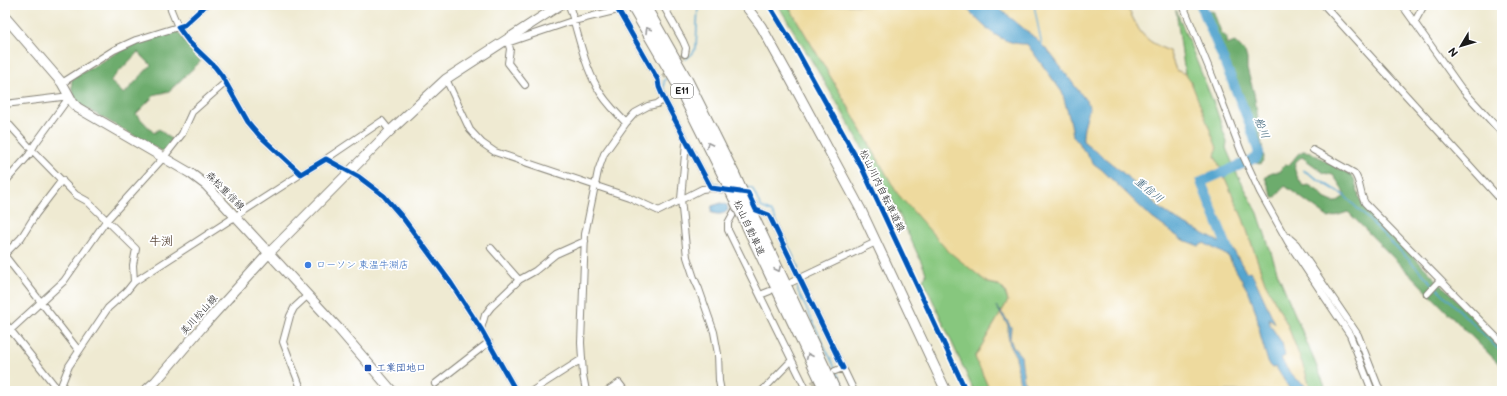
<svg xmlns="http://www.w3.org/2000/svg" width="1507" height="396" font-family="'Balsamiq Sans','Klee One',sans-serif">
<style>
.green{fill:#87c77e;stroke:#52724d}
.forest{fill:#6dac6d;stroke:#446444;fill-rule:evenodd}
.sand{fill:#eeda9e;stroke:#857b5d}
.water{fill:#55a5cf;stroke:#386076}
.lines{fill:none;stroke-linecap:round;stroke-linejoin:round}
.stream{stroke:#55a5cf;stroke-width:1.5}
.river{stroke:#55a5cf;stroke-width:10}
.street-tunnel{stroke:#c5c1ae;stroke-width:6;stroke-dasharray:6 3;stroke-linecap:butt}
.street-casing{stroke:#868377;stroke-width:8}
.secondary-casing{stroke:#868377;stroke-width:11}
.highway-casing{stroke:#868377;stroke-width:13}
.street{stroke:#fff;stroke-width:6}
.secondary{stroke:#fff;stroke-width:9}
.highway{stroke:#fff;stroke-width:11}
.highway-bridge-casing{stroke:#868377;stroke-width:13;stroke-linecap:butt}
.highway-bridge{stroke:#fff;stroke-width:11}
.cycleway-casing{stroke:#fff;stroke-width:8}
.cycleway{stroke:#0057b8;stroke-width:5}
.oneway{stroke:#999}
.shop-dot{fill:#3f7fe0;stroke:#fff;stroke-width:1.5}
.transit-dot{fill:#1a4fb4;stroke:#fff;stroke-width:1.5}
.labels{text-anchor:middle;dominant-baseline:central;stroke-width:3.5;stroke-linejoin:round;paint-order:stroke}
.shield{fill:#fff;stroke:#606060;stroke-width:1}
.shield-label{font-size:9px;font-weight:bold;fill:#1c1c1c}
.street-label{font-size:10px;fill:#1c1c1c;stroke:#fff}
.shop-label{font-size:10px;fill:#366cbe;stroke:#fff;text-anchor:start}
.transit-label{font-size:10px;fill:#164399;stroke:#fff;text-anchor:start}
.water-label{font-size:11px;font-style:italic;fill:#386076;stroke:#fff}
.quarter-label{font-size:12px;font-weight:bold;fill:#614f42;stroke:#fff}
</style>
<rect width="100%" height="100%" fill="#fff"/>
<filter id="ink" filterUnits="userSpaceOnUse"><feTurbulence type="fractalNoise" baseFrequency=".025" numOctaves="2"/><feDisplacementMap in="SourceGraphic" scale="8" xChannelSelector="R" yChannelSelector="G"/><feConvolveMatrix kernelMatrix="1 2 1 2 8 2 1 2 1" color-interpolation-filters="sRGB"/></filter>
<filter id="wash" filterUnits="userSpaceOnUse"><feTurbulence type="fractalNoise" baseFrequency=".012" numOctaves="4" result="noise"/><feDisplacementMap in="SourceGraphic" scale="16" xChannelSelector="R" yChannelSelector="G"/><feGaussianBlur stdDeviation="0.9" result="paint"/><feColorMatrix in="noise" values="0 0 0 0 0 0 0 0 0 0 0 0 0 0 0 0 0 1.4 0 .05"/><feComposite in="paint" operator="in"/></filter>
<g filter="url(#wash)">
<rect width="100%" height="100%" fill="#efead2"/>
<!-- green -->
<path class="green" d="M778 5H788L848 106 884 170 988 283C1002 285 1003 288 1008 301L975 357 990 391H974L923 279 926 275 925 270 887 188 879 178 839 106Z
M1176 10 1216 109 1227 142 1226 148 1237 174 1258 213 1278 274 1327 391H1311L1305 371 1287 324 1265 283 1243 219 1215 156 1191 82 1185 74Z"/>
<!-- forest -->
<path class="forest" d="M1211 11 1214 12C1214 14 1221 32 1222 34 1224 35 1226 36 1227 38L1226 42 1227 45 1235 42 1245 52 1247 59V69L1254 93 1264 158 1262 162 1260 164 1256 163V161L1260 154V150L1208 16V13Z
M177 30 185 42 201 61 168 92 156 94 136 114 154 133 159 129 172 140 163 152 82 106C74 98 70 90 72 79L116 53 137 43ZM138 52 151 65 124 94 110 81Z
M1303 151 1310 152 1352 176 1354 178 1360 200 1364 206 1502 346V367L1348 212 1329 218 1285 186 1274 199 1265 178 1271 172H1279L1281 171 1282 167 1285 164 1289 165 1298 154ZM1302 157 1324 173 1333 175 1340 185 1345 196 1336 202H1333L1324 198 1321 193 1309 185 1303 186C1297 176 1288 164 1302 157Z"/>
<!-- sand -->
<path class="sand" d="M788 5H1125C1130 11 1132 17 1136 24 1143 39 1155 45 1169 51L1176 70 1185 74 1191 82 1217 148 1215 156 1243 219 1265 283 1287 324 1305 371 1311 391H990L975 357 1008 301 1005 291 999 285 988 283 947 250 897 193 848 106Z"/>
<!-- water -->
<path class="water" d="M964 5H995L1034 37 1050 53 1090 106C1087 117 1082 130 1083 141L1121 171 1162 210 1179 221 1223 244 1231 246 1246 272 1251 271 1275 323 1269 318 1270 325 1282 343 1285 356 1281 358C1290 377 1298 380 1314 391H1302L1294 389 1293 391 1289 388 1276 367 1272 368 1269 365 1261 338 1256 312 1249 293 1228 256 1204 243 1199 246 1181 239 1152 218 1101 169 1094 164 1073 136 1071 124 1062 92 1027 44C999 45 981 24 964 5Z
M721 203 727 205 728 210C724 215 716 215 711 212L712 206Z
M996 306 1005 317 1011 327 1010 339 1013 347 1021 356 1024 381 1029 391H1023L1019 379 1016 357 1010 346 1008 335V325Z"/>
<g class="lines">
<!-- stream -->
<path class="stream" d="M1034 5 1042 46
M686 59 692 54 696 48 698 5
M666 78 664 81V88L713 183 724 184
M1303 170 1345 196 1433 284
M744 187 752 188 761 207 772 212 798 266V270
M798 282V291L835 368
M1436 287 1502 353
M836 371 846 391"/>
<!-- river -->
<path class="river" d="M1201 5 1249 122 1259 153 1256 158 1201 182 1228 249"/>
</g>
</g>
<g filter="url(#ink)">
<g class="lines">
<!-- street-tunnel -->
<path class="street-tunnel" d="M663 77 685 54
M812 384 822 379"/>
<defs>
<path id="street" d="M206 5 184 25 178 27 189 42 215 67 222 76 248 122 259 135 301 174 326 159 359 177 384 196 403 218 451 283 481 329 516 391
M569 5C578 32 583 62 597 87 604 101 616 112 626 123
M615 5 658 80 659 87 664 99 711 188 732 191
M663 5 683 41 686 48 685 54
M1183 5 1213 78 1241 151 1260 192 1288 242 1350 335 1372 391
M1324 5 1502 201
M1402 5 1461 88 1502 133
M1414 23 1424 5
M508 42 510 49 508 63 525 85
M507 43 569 22 618 10
M446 79 470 130 482 143 495 152 629 197 659 211 702 189 711 188
M62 83 114 50 136 40 178 27 171 10 170 5
M5 104 70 96
M5 120 32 150 76 195 87 201 136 249 133 265 134 282
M686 143 681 199 687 257 694 278 699 289 714 332 718 354 719 381 721 391
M1313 150 1354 173C1361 181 1359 193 1365 203L1502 343
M326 159 382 121 390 131
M5 182 29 155 35 144 70 96
M753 203 756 210 769 215 843 368
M738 205 728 223V230L807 391
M1288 237 1296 244 1358 335 1380 391
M491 248 519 280
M5 254 21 238 36 214 62 180
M5 256 79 351
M792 282 876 242
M1427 294 1440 280
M760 295 770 291
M5 323 59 391
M481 329 485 315 491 307 519 280 535 271 556 254 585 241
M5 335 64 281 106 221 164 157 182 134 192 112 226 82
M835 371 843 368 854 391
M435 384 489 342
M59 391 69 366 108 308 126 292 134 282 301 174
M302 391 283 342 290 316 294 308 308 295
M532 391 582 359
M586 391 583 375 581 343 585 234 598 171 604 154 626 123 635 113 648 106 657 104 664 99
M607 391 619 383 625 391
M762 391 791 361"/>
<path id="secondary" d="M745 5 761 26 791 80 861 210 946 391
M5 17 62 83 73 103 78 108 190 173 206 185 338 328 392 391
M145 391 156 381 203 326 269 253 390 131 446 79 560 5"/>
<path id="highway" d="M632 5 679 86 726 180
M644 5 687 81 734 175
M755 221 835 391
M747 225 826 391"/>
</defs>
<!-- street casing -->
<use href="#street" class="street-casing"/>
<!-- secondary casing -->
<use href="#secondary" class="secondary-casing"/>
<!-- highway casing -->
<use href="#highway" class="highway-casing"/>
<!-- street -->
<use href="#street" class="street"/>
<!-- secondary -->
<use href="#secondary" class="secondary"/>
<!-- highway -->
<use href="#highway" class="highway"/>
<defs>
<path id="highway-bridge" d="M734 175 755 221
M726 180 747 225"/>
</defs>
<!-- highway-bridge casing -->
<use href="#highway-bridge" class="highway-bridge-casing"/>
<!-- highway-bridge -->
<use href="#highway-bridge" class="highway-bridge"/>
<defs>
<path id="cycleway" d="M206 5 184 25 178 27 189 42 215 67 222 76 248 122 259 135 301 174 326 159 359 177 384 196 403 218 451 283 481 329 516 391
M615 5 658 80 659 87 664 99 711 188 748 193 756 210 769 215 843 368
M769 5 796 49 862 168 966 391"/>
</defs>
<!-- cycleway casing -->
<use href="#cycleway" class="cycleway-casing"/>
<!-- cycleway -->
<use href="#cycleway" class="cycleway"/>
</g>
<!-- one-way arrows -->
<defs><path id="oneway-chevron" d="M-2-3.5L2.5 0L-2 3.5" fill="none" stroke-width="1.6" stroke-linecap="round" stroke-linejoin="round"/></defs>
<g class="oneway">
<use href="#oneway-chevron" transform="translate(648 30) rotate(-121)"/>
<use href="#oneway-chevron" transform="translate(709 145) rotate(-116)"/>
<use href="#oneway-chevron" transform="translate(778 269) rotate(65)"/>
<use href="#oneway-chevron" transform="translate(809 356) rotate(-115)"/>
</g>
</g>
<!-- markers -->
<circle class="shop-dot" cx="308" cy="265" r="4"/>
<rect class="transit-dot" x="364" y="364" width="8" height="8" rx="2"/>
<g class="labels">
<!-- shield labels -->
<rect class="shield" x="671" y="84" width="22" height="14" rx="3"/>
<g class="shield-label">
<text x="682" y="91">E11</text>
</g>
<!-- street labels -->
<g class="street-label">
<text transform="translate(225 191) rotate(45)">森松重信線</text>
<text transform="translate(882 191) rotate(64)">松山川内自転車道線</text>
<text transform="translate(749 228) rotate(65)">松山自動車道</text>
<text transform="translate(199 315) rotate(-48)">美川松山線</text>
</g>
<!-- shop labels -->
<g class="shop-label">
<text x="316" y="265">ローソン 東温牛淵店</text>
</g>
<!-- transit labels -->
<g class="transit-label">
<text x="376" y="368">工業団地口</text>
</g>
<!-- water labels -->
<g class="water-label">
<text transform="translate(1262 128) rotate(69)">船川</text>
<text transform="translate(1149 190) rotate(40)">重信川</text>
</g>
<!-- quarter labels -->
<g class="quarter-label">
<text x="161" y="241">牛渕</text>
</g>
</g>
<!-- margin -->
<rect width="1507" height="396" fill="none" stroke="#fff" stroke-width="20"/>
<!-- north arrow -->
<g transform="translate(1461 46) rotate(232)" stroke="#ffffff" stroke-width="3" paint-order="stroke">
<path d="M0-3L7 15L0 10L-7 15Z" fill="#1c1c1c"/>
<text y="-6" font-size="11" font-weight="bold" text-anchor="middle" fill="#1c1c1c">N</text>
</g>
</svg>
